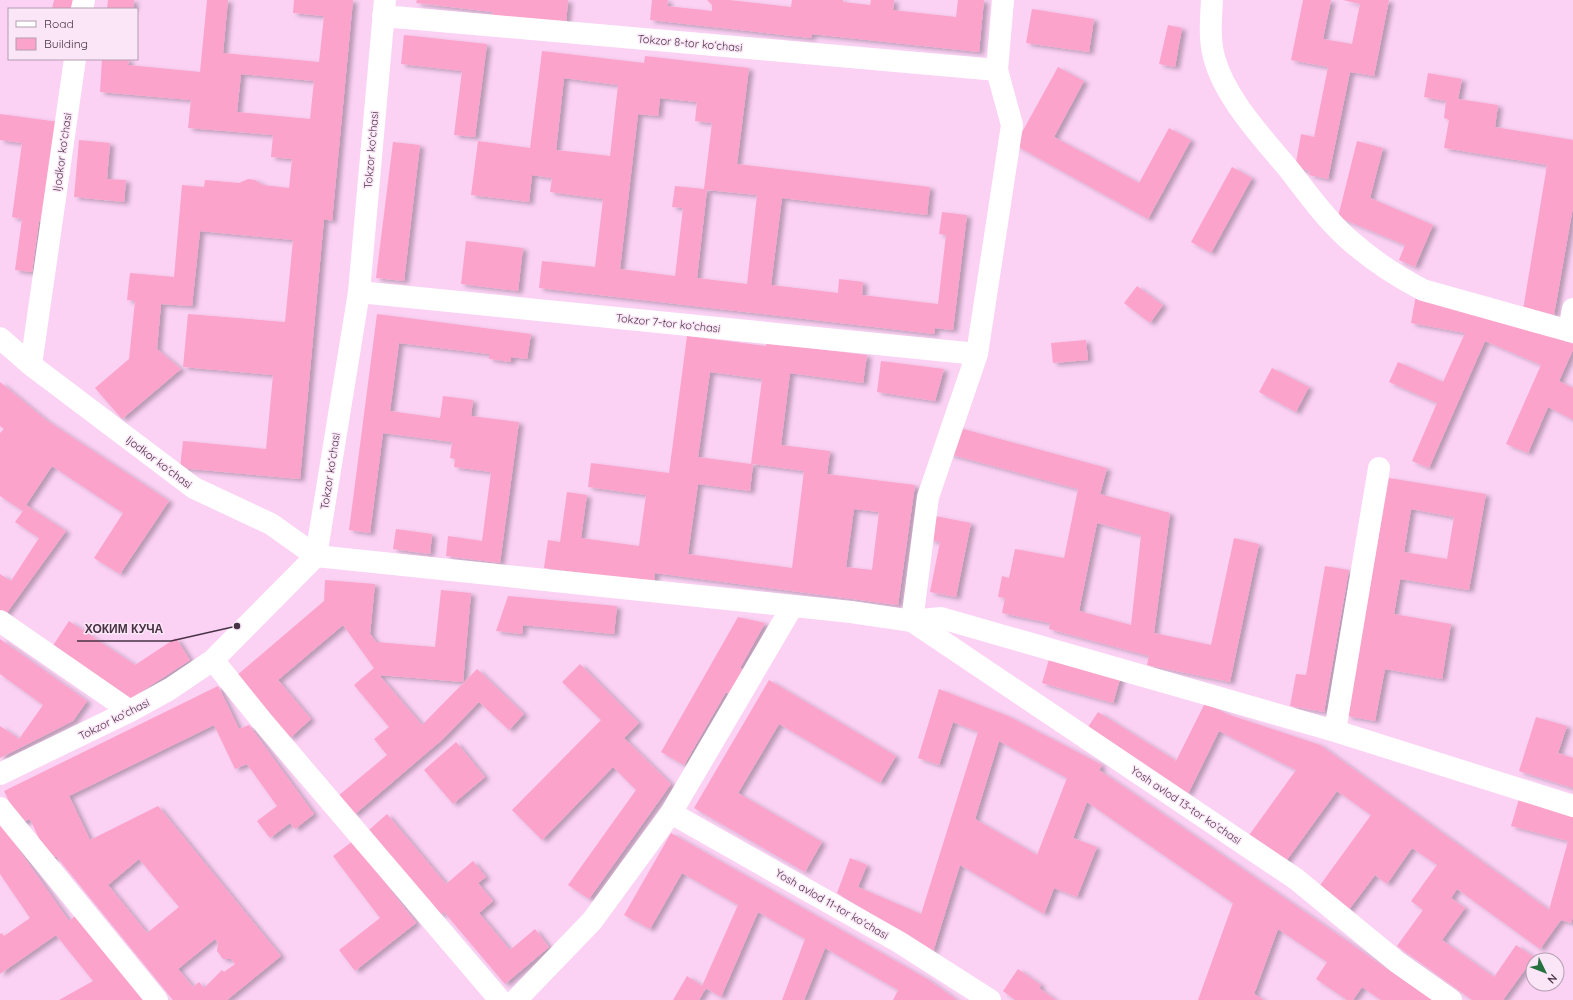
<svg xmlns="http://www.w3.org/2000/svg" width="1573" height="1000" font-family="Quicksand,sans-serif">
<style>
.building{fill:#fca3cb;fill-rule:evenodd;filter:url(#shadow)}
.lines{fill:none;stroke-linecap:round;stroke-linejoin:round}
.minor{stroke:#fff;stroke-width:22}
.labels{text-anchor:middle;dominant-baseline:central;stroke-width:3;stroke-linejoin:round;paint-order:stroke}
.street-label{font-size:11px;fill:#483345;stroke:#fbe6f7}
.leader{fill:none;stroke:#483345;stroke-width:1.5}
.callout-dot{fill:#483345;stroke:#fbe6f7;stroke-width:1.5}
.callout-label{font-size:12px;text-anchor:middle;font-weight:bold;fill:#483345;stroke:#fbe6f7;stroke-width:3;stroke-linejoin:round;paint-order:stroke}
</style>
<defs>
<filter id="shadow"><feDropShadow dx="4.5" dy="2.5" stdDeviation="2" flood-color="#0004"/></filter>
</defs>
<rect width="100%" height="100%" fill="#fbd1f4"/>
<!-- building -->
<path class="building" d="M54 0H75L74 9H52Z
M108 0H134L133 9H107Z
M207 0H228L223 53 319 62 324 16 293 13 294 0H353L332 221 324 219 300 479 180 468 183 441 266 449 273 375 183 367 188 314 285 322 293 240 200 231 192 306 161 304 157 349 181 369 122 419 95 388 129 359 135 301 127 300 130 273 174 277 182 185 204 187 205 180 239 183 248 179 255 180 263 185 289 188 292 159 271 157 273 135 188 128 191 100 100 92 102 59H129L128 65 200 72ZM241 74 314 81 310 119 237 112Z
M417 0H568L566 24 492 15 493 12 416 3Z
M652 0H668L667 6 712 11V5L707 0H729L791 7 792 0H843V2L870 5 871 0H894L893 10 956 17 958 0H984L979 52 812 34 811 38 650 20Z
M1303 0H1331L1323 39 1352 44 1360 4 1343 0H1389L1374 76 1350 72 1328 179 1309 175 1310 171 1295 168 1301 134 1314 137 1328 67 1291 60Z
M1032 9 1094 19 1089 52 1026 43Z
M1168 25 1182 28 1175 67 1159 64Z
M404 35 487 44 475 137 454 135 462 71 401 64Z
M542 51 644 63 645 56 749 68 737 164 930 187 927 215 782 198 771 285 838 293 839 279 863 282 862 295 938 304 946 235 939 234 942 212 967 215 953 330 935 328 934 334 539 288 542 261 595 267 603 199 550 192 552 178 532 175 529 202 471 195 478 141 530 148ZM564 78 618 85 610 156 556 150ZM660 98 697 102 695 121 712 123 704 189 675 186 672 207 683 208 675 276 620 269 638 114 658 116ZM707 190 757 195 747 284 697 278Z
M1058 67 1084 81 1054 137 1139 183 1169 128 1191 140 1148 219 1015 145Z
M1428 73 1462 79 1458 99 1498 105 1495 127 1573 140V207L1554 315 1523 310 1547 165 1444 148 1449 120 1444 118 1446 101 1424 97Z
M0 114 59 122 45 222 39 221 32 272 15 270 22 219 12 217 22 143 0 140Z
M79 140 110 143 107 179 126 180 124 202 74 197Z
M1357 141 1383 148 1370 198 1433 225 1415 267 1399 260 1405 245 1338 217Z
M393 142 420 145 404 281 376 278Z
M1232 167 1252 178 1211 253 1191 242Z
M466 241 523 248 518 291 461 284Z
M1137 286 1163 305 1150 323 1124 303Z
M1416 295 1498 311 1573 344V350L1559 381 1573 388V420L1548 407 1528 453 1506 444 1541 365 1485 341 1429 468 1412 461 1437 403 1389 382 1398 362 1443 382 1465 333 1411 323Z
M377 314 531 334 527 359 511 357V362L489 359V354L399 343 390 411 440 418 443 396 473 400 471 416 519 422 500 563 446 556 448 536 482 541 491 472 454 467 455 459 450 458 452 442 383 433 370 533 349 530Z
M687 336 766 346 767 343 867 355 863 383 790 373 781 445 830 451 827 474 915 485 898 605 655 573 654 582 544 568 548 540 560 542 567 492 587 495 581 538 639 546 646 495 588 487 591 463 669 473ZM710 372 762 379 751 464 698 457ZM753 464 804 471 792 568 688 554 698 484 750 491ZM854 509 879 512 872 570 846 567Z
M1086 340 1088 360 1053 363 1051 343Z
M881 361 944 369 935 401 877 392Z
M1272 368 1309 387 1296 412 1259 392Z
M0 382 46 420 169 501 120 574 94 558 123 513 52 466 26 505 66 531 6 614 0 611V574L11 581 39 538 15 522 23 511 0 496V433L4 429 0 426Z
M956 427 1107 468 1100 494 1170 513 1154 633 1211 645 1234 538 1259 544 1230 682 1147 665 1149 656 1049 629 1050 623 1002 613 1005 598 998 597 1002 576 1009 578 1015 549 1064 558 1078 489 949 454ZM1097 523 1141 535 1131 625 1079 611Z
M1389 478 1486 494 1469 590 1400 579 1394 614 1451 624 1442 679 1385 669 1375 721 1347 716ZM1411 509 1454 517 1447 559 1404 552Z
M935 516 971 523 956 597 930 592 940 542 930 540Z
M396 529 432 534 430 554 393 549Z
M1325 566 1349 570 1324 712 1290 706 1296 674 1306 675Z
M325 580 375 584 370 634 376 642 435 647 441 590 471 593 463 682 379 675 422 725 477 669 524 714 509 730 479 702 443 739 354 815 338 796 387 755 374 739 389 727 354 685 374 668 343 625 278 680 311 719 290 738 236 676 324 601Z
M508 596 617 606 614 634 523 625 522 634 496 631Z
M738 617 765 623 740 668 746 672 732 696 726 692 684 765 661 752Z
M69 621 135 665 176 638 190 660 130 699 52 647Z
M0 639 87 701 73 721 0 758V726L19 739 43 705 0 674Z
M1050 656 1121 676 1113 703 1042 683Z
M580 664 639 723 624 738 671 784 589 899 568 885 636 790 613 767 542 840 512 810 601 720 562 682Z
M769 680 896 756 880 783 779 724 738 793 822 842 805 872 694 808Z
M218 686 239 729 249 725 314 814 295 829 290 823 270 838 257 821 277 806 247 764 235 769 214 725 69 796 90 840 158 806 281 956 227 1000H173L56 856 49 860 30 819 20 824 4 791ZM139 859 179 907 147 933 108 885ZM215 939 218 943 217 951 223 959H231L235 964 224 972 222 970 204 988 199 982 193 987 178 969Z
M939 689 1008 716 1102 765 1099 770 1432 1000H1381L1362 987 1353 1000H1347L1316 979 1327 962 1278 929 1254 994 1264 1000H1198L1233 903 1087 802 1073 838 1097 847 1077 897 1054 888 1044 914 960 865 933 952 837 893 850 858 867 865 858 887 921 914 978 732 953 722 939 765 918 758ZM999 741 1067 778 1037 855 975 819Z
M1205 703 1227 714 1320 745 1549 910 1568 841 1511 826 1519 799 1573 813V917L1571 923 1561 920 1540 949 1457 889 1451 898 1465 908 1442 940 1494 977 1516 945 1534 957 1503 1000H1472L1397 946 1423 910 1411 901 1437 865 1412 848 1387 884 1375 875 1348 911 1318 888 1371 815 1337 791 1284 864 1247 838 1296 770 1219 731 1188 794 1086 730 1098 712 1176 761Z
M1536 717 1567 726 1558 753 1573 758V788L1519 771Z
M456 742 485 777 453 804 424 770Z
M387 814 446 884 473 861 486 877 478 883 493 901 479 913 510 950 535 929 549 947 505 984 444 912 441 915 369 830Z
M0 823 69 921 76 915 144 1000H59L93 981 56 935 0 974V934L2 933 4 936 30 918 0 874Z
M671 833 927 979 957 1000H893L898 990 825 948 804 1000H782L805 939 758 912 721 997 706 988 699 1000H673L687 976 702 986 738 905 682 873 650 929 624 915Z
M353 841 416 923 355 971 339 950 380 918 333 856Z
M1018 969 1041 985 1039 988 1056 1000H1015L1003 991Z"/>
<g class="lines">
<!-- minor -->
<path class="minor" d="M1003 0 997 70 1012 125 977 354 928 497 912 621 1296 879 1397 962 1451 1000
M1212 0C1211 19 1209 38 1214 57 1225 99 1264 139 1291 172 1308 194 1325 218 1346 237 1368 257 1396 276 1423 290L1573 332
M82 9 84 0
M383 16 997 70
M359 292 977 354
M1569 331 1573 309
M0 338 31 365 194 488 271 524 316 556 851 612 912 621 941 618 1335 731 1573 806
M31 365 75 59
M0 621 130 711
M213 660 262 721 500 1000
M1335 731 1379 468
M0 774 130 711 170 689 213 660 316 556 359 292 385 0
M0 808 157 1000
M671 813 899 942 990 1000
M516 1000 592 921 671 813 792 607"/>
</g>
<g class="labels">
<!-- street labels -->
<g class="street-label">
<text transform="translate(690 43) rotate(5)">Tokzor 8-tor koʻchasi</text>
<text transform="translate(371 150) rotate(-85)">Tokzor koʻchasi</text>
<text transform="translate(62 152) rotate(-82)">Ijodkor koʻchasi</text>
<text transform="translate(668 323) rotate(6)">Tokzor 7-tor koʻchasi</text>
<text transform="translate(159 462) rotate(37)">Ijodkor koʻchasi</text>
<text transform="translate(330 471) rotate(-81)">Tokzor koʻchasi</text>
<text transform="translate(114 719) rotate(-27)">Tokzor koʻchasi</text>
<text transform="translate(1186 805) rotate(34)">Yosh avlod 13-tor koʻchasi</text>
<text transform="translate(832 904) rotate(30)">Yosh avlod 11-tor koʻchasi</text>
</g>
</g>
<!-- callouts -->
<path class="leader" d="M237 626L171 641H77"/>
<circle class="callout-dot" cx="237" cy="626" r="4"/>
<g class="callout-label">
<text x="124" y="633">ХОКИМ КУЧА</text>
</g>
<!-- legend -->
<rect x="8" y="8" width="130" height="52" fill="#fbe6f7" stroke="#b39eb0"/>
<rect x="16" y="21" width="20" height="6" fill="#ffffff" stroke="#b39eb0"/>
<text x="44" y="28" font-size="12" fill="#483345">Road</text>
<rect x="16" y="38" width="20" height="12" fill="#fca3cb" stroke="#b39eb0"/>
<text x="44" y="48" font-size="12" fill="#483345">Building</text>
<!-- north arrow -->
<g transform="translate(1545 972) rotate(133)"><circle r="19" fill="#fbe6f7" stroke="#b39eb0"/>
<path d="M0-3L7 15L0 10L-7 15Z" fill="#25713f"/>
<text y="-6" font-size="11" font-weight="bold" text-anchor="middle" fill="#483345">N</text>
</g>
</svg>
